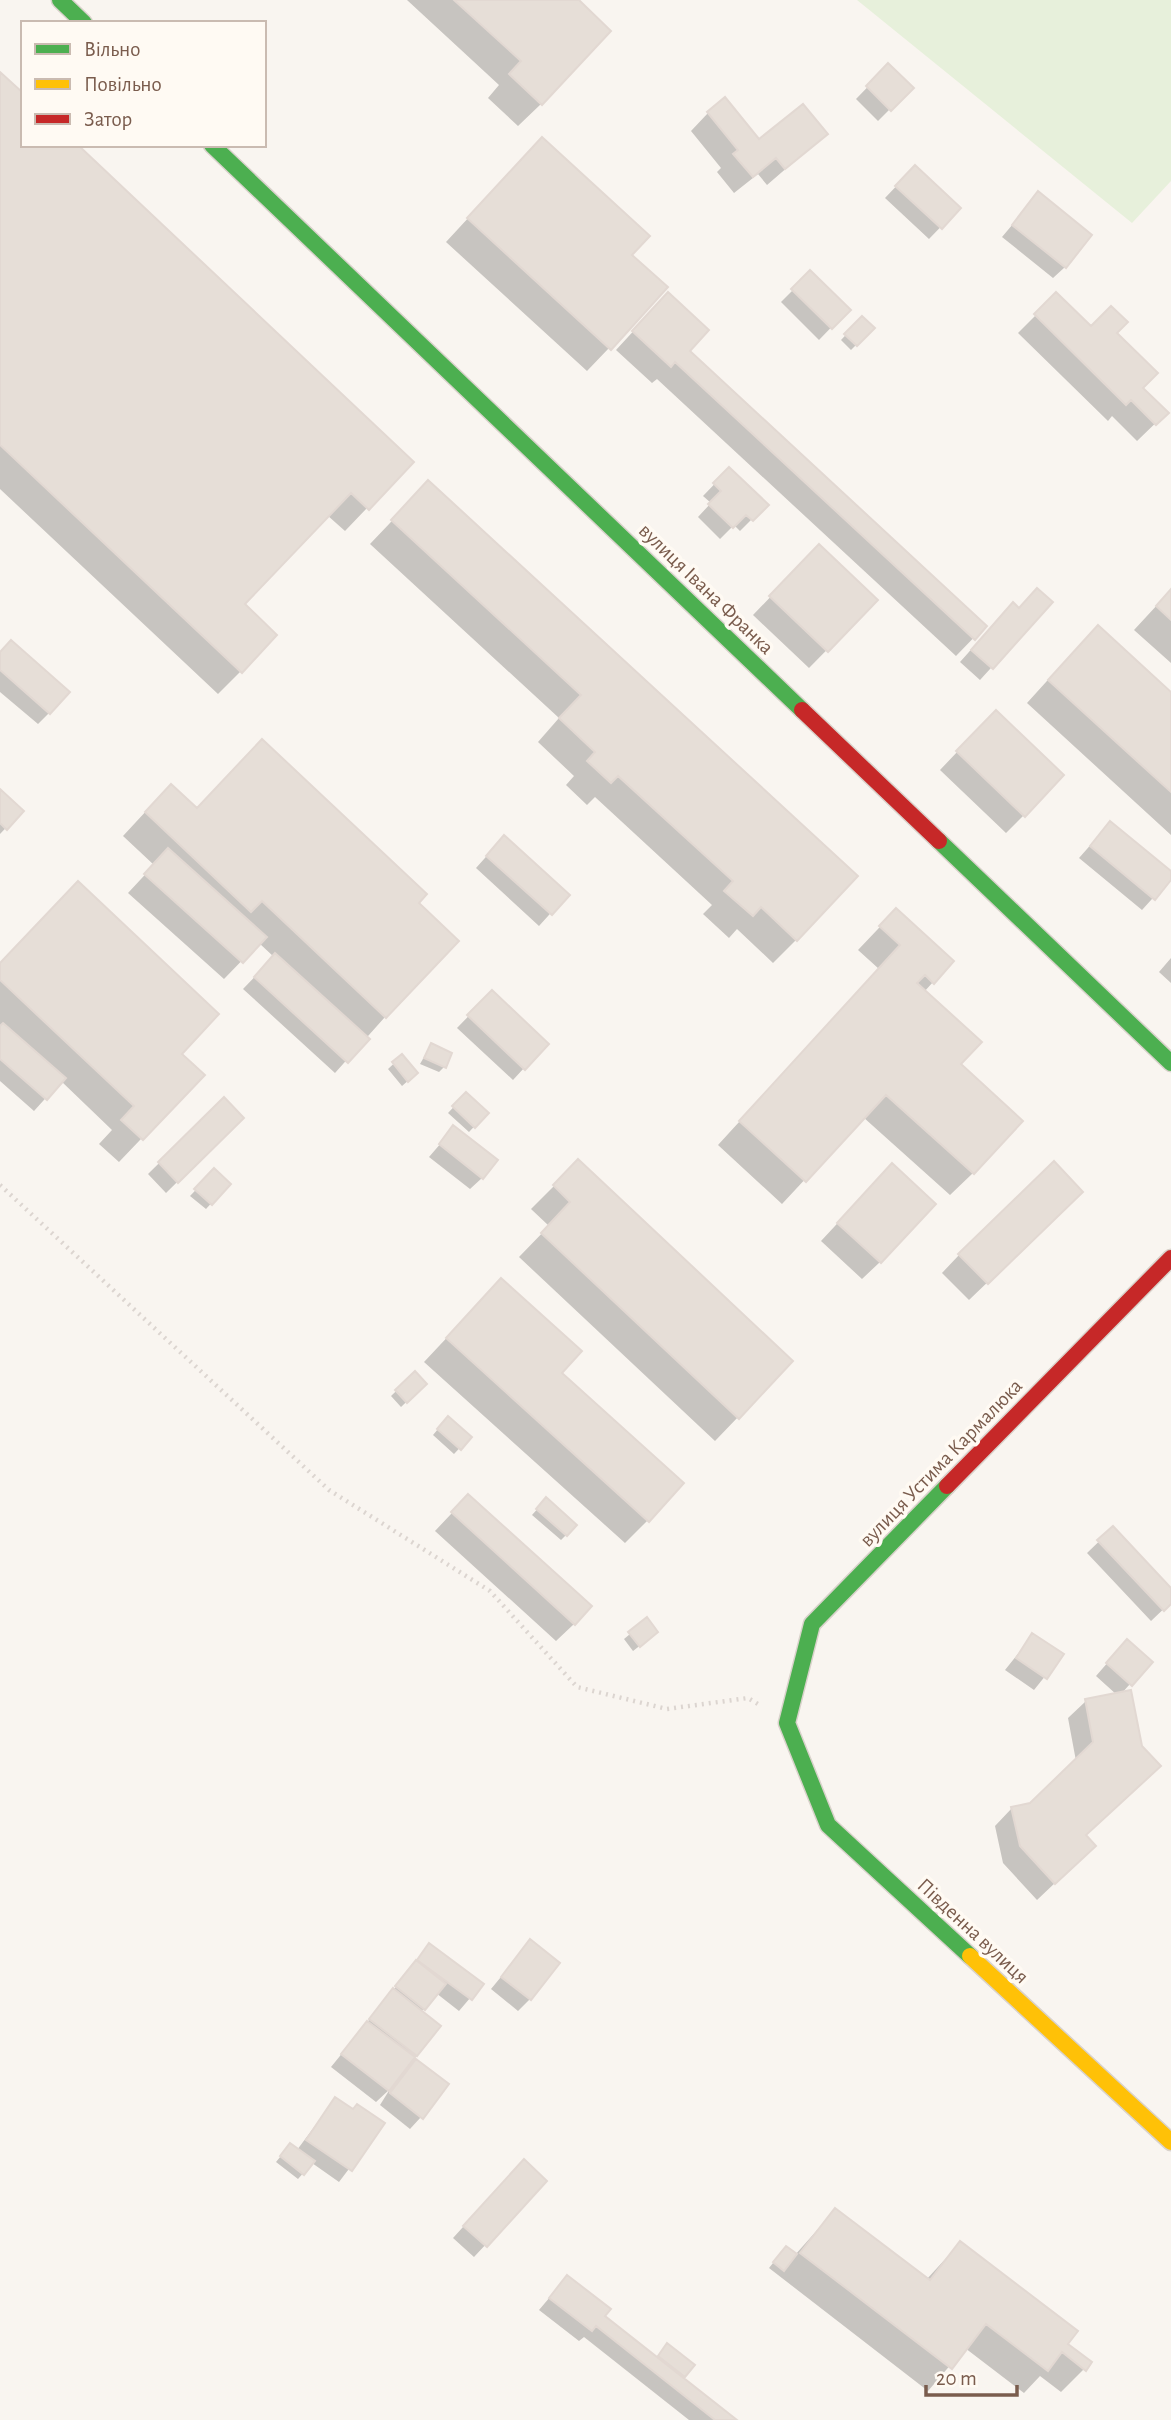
<svg xmlns="http://www.w3.org/2000/svg" width="1171" height="2420" font-family="'Alegreya Sans',sans-serif">
<style>
.green{fill:#e7f0db}
.shadow{fill:#0003}
.building{fill:#e6ded7;stroke:#e2d8d2;stroke-width:2}
.lines{fill:none;stroke-linecap:round;stroke-linejoin:round}
.fast-casing{stroke:#d9d2cb;stroke-width:19}
.slow-casing{stroke:#d9d2cb;stroke-width:19}
.jam-casing{stroke:#d9d2cb;stroke-width:19}
.path{stroke:#dcd5d0;stroke-width:4.5;stroke-dasharray:2 5;stroke-linecap:butt}
.fast{stroke:#4caf50;stroke-width:16}
.slow{stroke:#ffc107;stroke-width:16}
.jam{stroke:#c62828;stroke-width:16}
.labels{text-anchor:middle;dominant-baseline:central;stroke-width:7;stroke-linejoin:round;paint-order:stroke}
.street-label{font-size:21px;fill:#7a5c4d;stroke:#fffaf3}
</style>
<rect width="100%" height="100%" fill="#f9f5f0"/>
<!-- green -->
<path class="green" d="M857 0H1171V181L1132 223Z"/>
<!-- shadow -->
<path class="shadow" d="M407 0H577L541 104 518 126 488 98 499 85Z
M888 66 911 88 878 121 856 99Z
M0 74 23 145 411 462 345 531 327 515 242 604 240 672 218 694 0 489Z
M708 113 759 141 826 134 767 185 758 174 734 193 717 172 721 168 691 131Z
M520 162 630 255 609 348 587 371 446 242Z
M904 178 959 208 929 239 885 198Z
M1038 194 1065 267 1053 278 1002 237Z
M810 273 848 310 819 340 781 302Z
M1056 295 1091 328 1115 333 1141 388 1166 413 1137 441 1112 416 1108 421 1018 333Z
M651 312 688 351 985 626 956 656 657 379 652 383 616 350Z
M862 318 873 328 851 350 841 340Z
M729 469 766 505 740 531 734 525 720 539 698 517 711 503 703 496Z
M429 482 796 940 773 963 737 929 729 938 703 914 712 905 595 797 587 805 566 785 574 776 538 742 559 718 370 544Z
M802 564 876 600 809 668 753 615Z
M1171 590V663L1134 630Z
M1050 603 980 680 960 662 1001 616Z
M1075 650 1171 694V835L1027 703Z
M0 653 49 713 38 724 0 692Z
M978 730 1024 815 1006 833 940 770Z
M0 791 22 811 0 834Z
M148 809 196 810 416 903 385 1017 335 1073 243 989 274 957 259 943 224 979 128 893 154 865 123 836Z
M1110 823 1171 873V878L1142 910 1079 858Z
M493 849 567 895 539 926 476 868Z
M896 910 952 961 924 992 959 1065 973 1173 950 1195 863 1117 782 1204 718 1145 879 969 858 950Z
M1171 958V983L1159 972Z
M0 965 180 1054 202 1075 119 1162 99 1144 112 1130 61 1081 34 1111 0 1081Z
M492 992 524 1068 513 1080 457 1028Z
M431 1045 444 1067 439 1072 420 1064Z
M402 1056 410 1079 402 1086 388 1069Z
M466 1094 487 1113 469 1132 448 1113Z
M224 1099 242 1118 166 1193 148 1174Z
M454 1128 482 1178 470 1189 429 1157Z
M214 1171 229 1184 206 1209 190 1196Z
M875 1183 880 1262 862 1279 821 1241Z
M556 1184 791 1362 715 1441 519 1257 549 1226 531 1209Z
M1064 1209 969 1300 942 1273 959 1255Z
M501 1280 648 1520 625 1543 424 1362Z
M415 1373 425 1384 401 1407 391 1396Z
M443 1423 470 1437 454 1454 433 1435Z
M468 1496 574 1624 556 1641 435 1531Z
M541 1505 566 1535 561 1540 532 1515Z
M1113 1528 1171 1590V1602L1151 1621 1087 1553Z
M647 1620 651 1637 633 1651 624 1639Z
M1033 1635 1062 1655 1034 1690 1005 1670Z
M1116 1653 1130 1684 1121 1694 1076 1863 1037 1900 1003 1863 995 1826 1012 1808 1031 1805 1076 1761 1068 1718 1086 1701 1117 1695 1096 1676Z
M530 1942V1999L518 2011 491 1989Z
M429 1946 482 1984 459 2011 436 1993 421 2012 439 2026 399 2075 416 2061 421 2117 410 2129 380 2105 390 2089 376 2102 331 2067Z
M335 2099 352 2111 383 2124 339 2182 312 2163 298 2179 276 2162 285 2151 297 2150Z
M512 2173 545 2181 474 2257 453 2238Z
M835 2210 926 2280 960 2243 1065 2344 1084 2369 1061 2392 1040 2376 1024 2393 965 2348 928 2391 769 2268 781 2253 795 2255Z
M567 2277 603 2316 656 2358 662 2351 693 2365 682 2379 734 2420H689L584 2337 579 2341 539 2310Z"/>
<!-- building -->
<path class="building" d="M454 0H579L611 31 542 105 509 74 521 61Z
M888 63 914 88 891 111 866 86Z
M0 72 23 93V145H78L414 462 369 510 351 493 245 604 277 635 242 673 0 445Z
M725 97 759 139 803 104 828 134 785 169 776 158 753 177 733 154 738 150 707 112Z
M542 137 650 236 632 255 668 287 611 350 467 218Z
M915 165 961 208 942 229 895 186Z
M1038 191 1092 235 1066 268 1012 225Z
M810 270 851 310 832 329 791 289Z
M668 292 709 330 690 351 987 626 975 640 675 362 671 367 632 331Z
M1056 292 1091 326 1111 306 1128 322 1117 333 1158 373 1143 388 1169 413 1156 425 1131 400 1126 405 1034 314Z
M862 316 875 328 857 346 844 334Z
M729 467 769 505 753 521 746 515 733 528 708 504 721 491 713 483Z
M428 480 858 876 797 941 761 907 753 916 724 891 733 881 618 776 611 783 587 761 595 752 559 718 581 695 391 520Z
M819 544 878 600 828 652 769 596Z
M1037 588 1053 602 993 669 971 650 1013 602 1019 608Z
M1171 589V620L1156 606Z
M1098 625 1171 692V792L1048 680Z
M11 640 70 692 50 714 0 670V652Z
M996 710 1064 775 1025 817 956 751Z
M262 739 427 894 419 903 459 941 386 1018 262 901 251 912 145 812 171 784 197 808Z
M0 789 24 811 7 830 0 823Z
M1110 821 1171 871V880L1155 900 1090 846Z
M504 835 570 895 552 915 486 856Z
M168 848 267 937 243 963 144 874Z
M78 881 219 1014 182 1054 205 1075 143 1140 121 1120 134 1106 0 980V963Z
M896 908 954 961 934 984 925 975 917 983 982 1042 961 1064 1023 1121 974 1174 886 1095 806 1182 739 1121 900 945 879 926Z
M275 953 370 1039 348 1063 254 977Z
M492 990 549 1044 525 1070 467 1015Z
M3 1023 66 1078 47 1100 0 1059V1026Z
M431 1043 452 1053 446 1068 424 1058Z
M402 1054 418 1073 408 1082 392 1062Z
M466 1092 489 1113 475 1128 452 1106Z
M224 1097 244 1118 178 1183 158 1162Z
M453 1125 498 1160 483 1179 439 1144Z
M578 1159 793 1361 739 1419 541 1233 570 1202 553 1185Z
M1054 1161 1083 1192 988 1284 958 1254Z
M892 1163 936 1204 881 1263 837 1223Z
M214 1168 231 1184 212 1205 194 1189Z
M501 1278 582 1351 562 1373 684 1483 649 1522 446 1338Z
M415 1371 427 1384 407 1403 395 1390Z
M448 1416 472 1437 461 1450 437 1429Z
M468 1494 592 1606 575 1625 451 1512Z
M546 1497 577 1525 567 1536 536 1509Z
M1113 1526 1171 1588V1604L1164 1611 1097 1540Z
M647 1617 658 1632 640 1647 628 1632Z
M1032 1633 1064 1654 1047 1679 1016 1658Z
M1127 1639 1153 1662 1132 1686 1106 1663Z
M1131 1690 1142 1746 1161 1766 1086 1835 1096 1846 1055 1884 1020 1846 1011 1807 1030 1803 1093 1742 1085 1699Z
M530 1939 560 1963 531 2000 501 1977Z
M429 1943 484 1984 472 2000 417 1960Z
M416 1960 446 1984 425 2010 395 1986Z
M393 1988 441 2026 417 2056 369 2019Z
M367 2021 415 2057 389 2091 341 2054Z
M416 2059 449 2084 423 2119 390 2093Z
M335 2097 353 2109 357 2104 385 2123 352 2171 306 2140Z
M290 2143 315 2161 304 2175 280 2156Z
M524 2159 547 2181 487 2247 463 2226Z
M835 2208 930 2280 960 2241 1078 2331 1068 2344 1092 2362 1086 2371 1062 2352 1048 2371 986 2324 952 2369 800 2253Z
M786 2246 797 2254 784 2271 773 2262Z
M567 2275 611 2309 605 2316 737 2420H715L596 2326 592 2331 549 2298Z
M667 2343 695 2365 685 2377 658 2356Z"/>
<g class="lines">
<defs>
<path id="fast" d="M60 0 84 23
M212 145 802 710
M939 841 1171 1063
M947 1486 812 1624 787 1723 828 1825 970 1956"/>
<path id="slow" d="M970 1956 1171 2142"/>
<path id="jam" d="M802 710 939 841
M947 1486 1171 1258"/>
</defs>
<!-- fast casing -->
<use href="#fast" class="fast-casing"/>
<!-- slow casing -->
<use href="#slow" class="slow-casing"/>
<!-- jam casing -->
<use href="#jam" class="jam-casing"/>
<!-- path -->
<path class="path" d="M0 1185 329 1490 490 1591 577 1687 667 1709 748 1698 758 1704"/>
<!-- fast -->
<use href="#fast" class="fast"/>
<!-- slow -->
<use href="#slow" class="slow"/>
<!-- jam -->
<use href="#jam" class="jam"/>
</g>
<g class="labels">
<!-- street labels -->
<g class="street-label">
<text transform="translate(706 589) rotate(44)">вулиця Івана Франка</text>
<text transform="translate(941 1463) rotate(-46)">вулиця Устима Кармалюка</text>
<text transform="translate(973 1931) rotate(43)">Південна вулиця</text>
</g>
</g>
<!-- legend -->
<rect x="21" y="21" width="245" height="126" fill="#fffaf3" stroke="#cabbb1" stroke-width="2"/>
<rect x="35" y="44" width="35" height="10" fill="#4caf50" stroke="#cabbb1" stroke-width="2"/>
<text x="84" y="56" font-size="21" fill="#7a5c4d">Вільно</text>
<rect x="35" y="79" width="35" height="10" fill="#ffc107" stroke="#cabbb1" stroke-width="2"/>
<text x="84" y="91" font-size="21" fill="#7a5c4d">Повільно</text>
<rect x="35" y="114" width="35" height="10" fill="#c62828" stroke="#cabbb1" stroke-width="2"/>
<text x="84" y="126" font-size="21" fill="#7a5c4d">Затор</text>
<!-- scale -->
<path d="M926 2385v10h91v-10" fill="none" stroke="#7a5c4d" stroke-width="3.5"/>
<text x="936" y="2385" font-size="21" fill="#7a5c4d" stroke="#fffaf3" stroke-width="5" paint-order="stroke">20 m</text>
</svg>
